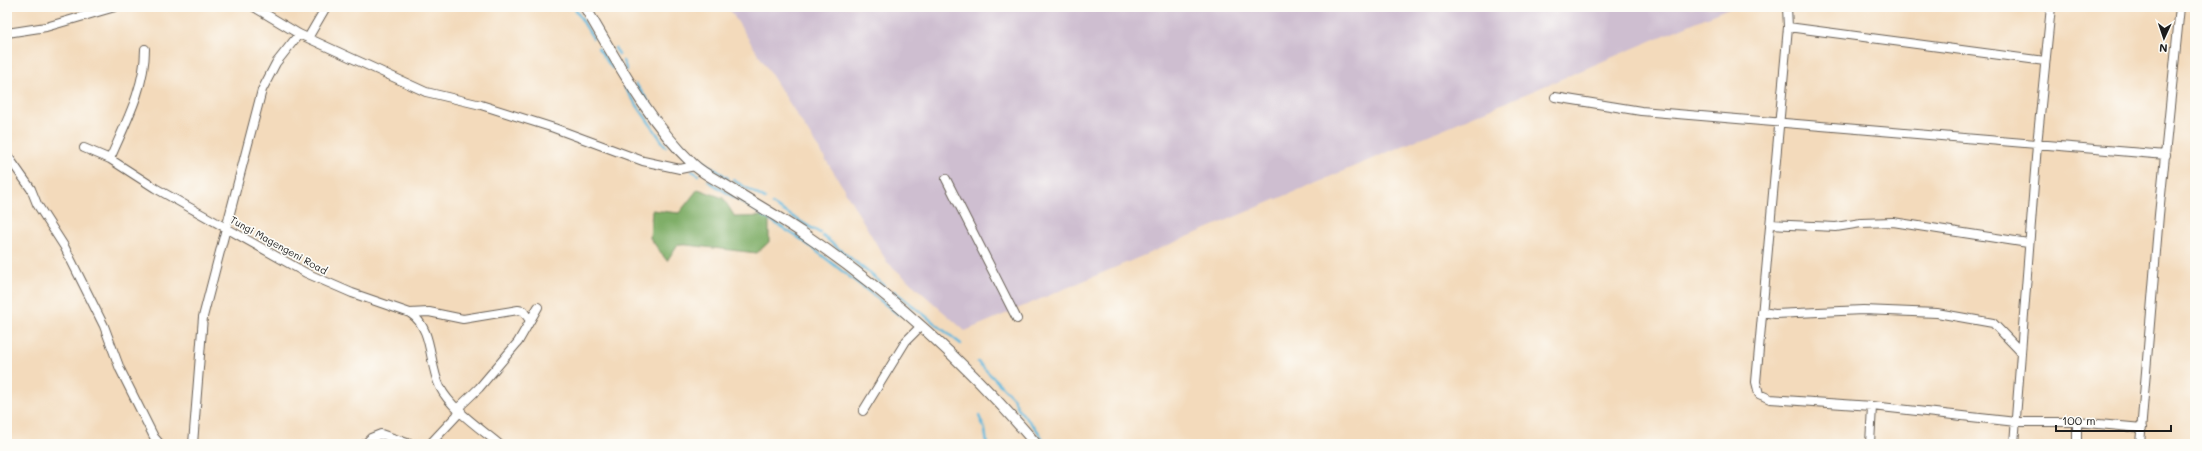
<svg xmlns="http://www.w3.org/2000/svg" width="2202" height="451" font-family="Mali,sans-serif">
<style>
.industrial{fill:#cebed0}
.forest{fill:#7fae68;stroke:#4e6542}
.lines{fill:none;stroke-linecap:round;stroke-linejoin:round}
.stream{stroke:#61b8dd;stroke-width:2.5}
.minor-casing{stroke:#675e54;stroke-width:10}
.major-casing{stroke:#675e54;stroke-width:12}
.minor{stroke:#fff;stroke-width:8}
.major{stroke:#fff;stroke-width:10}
.labels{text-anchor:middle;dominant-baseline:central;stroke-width:3.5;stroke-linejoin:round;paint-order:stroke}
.street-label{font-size:10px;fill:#1c1c1c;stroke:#fdfcf7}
</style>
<rect width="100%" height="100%" fill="#fdfcf7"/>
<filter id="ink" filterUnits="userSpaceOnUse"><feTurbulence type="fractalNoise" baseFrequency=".025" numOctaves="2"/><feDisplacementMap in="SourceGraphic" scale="8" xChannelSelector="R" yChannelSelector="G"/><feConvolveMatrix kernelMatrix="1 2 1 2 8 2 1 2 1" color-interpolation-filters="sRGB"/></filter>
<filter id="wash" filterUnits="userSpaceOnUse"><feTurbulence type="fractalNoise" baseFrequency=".012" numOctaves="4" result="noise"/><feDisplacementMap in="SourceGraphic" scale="16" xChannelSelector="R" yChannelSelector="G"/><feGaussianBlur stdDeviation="0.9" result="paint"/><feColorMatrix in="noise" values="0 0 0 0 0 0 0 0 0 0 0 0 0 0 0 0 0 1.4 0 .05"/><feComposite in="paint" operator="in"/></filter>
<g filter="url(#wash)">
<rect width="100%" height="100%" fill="#f3dabb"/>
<!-- industrial -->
<path class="industrial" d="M728 7H1731L965 331 887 262 838 179Z"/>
<!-- forest -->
<path class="forest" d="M698 189 723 198 735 217 769 216V242L757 253 678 244 667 261 650 238 652 210 679 213Z"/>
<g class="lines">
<!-- stream -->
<path class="stream" d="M574 7 593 38
M598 48 612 68
M615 48 619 55
M623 61 627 70
M636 84 660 118
M625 88 666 147
M674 136 686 148
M694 155 728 178
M692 171 699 175
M733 180 765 199
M708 181 802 240 899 315
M772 204 820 233
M823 236 884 285
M894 291 961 344
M978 362 1014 399 1019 410 1037 430 1046 444
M979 416 985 430 987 444"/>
</g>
</g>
<g filter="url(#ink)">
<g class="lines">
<defs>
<path id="minor" d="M254 7 299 34 426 92 481 105 554 128 643 161 680 169 695 166
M1787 7 1788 27 1756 382 1759 394 1770 399 1872 406 2016 422H2077L2142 428
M1788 27 2045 61
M7 33 46 27 115 7
M308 38 326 7
M1555 97 1641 111 2166 155
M84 148 110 159 155 188 306 273 352 293 410 313C434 329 428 363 440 387 450 408 481 429 499 444
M7 155 31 189 37 204 64 246 104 326 120 369 154 437 160 444
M110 159C125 124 145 88 145 49
M946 179 1017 319
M1770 224 1836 227 1861 223 1893 222 2028 243
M1762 312 1775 314 1863 310 1937 313 1993 323 2021 352
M410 313 429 312 463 319 518 310 523 311 529 319
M457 409 479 388 518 342 538 307
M863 411 906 341 921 326
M193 444 203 317 262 90 276 63 299 34
M365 444 371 438 381 434 410 444
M430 444 461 411
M1870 444 1872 406
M2014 444 2037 145 2051 7
M2077 444V422
M2140 444 2159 215 2180 7"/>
<path id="major" d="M585 7C617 61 647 120 693 164 702 173 715 179 725 185 752 202 779 217 804 234 891 293 968 365 1036 444"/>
</defs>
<!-- minor casing -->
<use href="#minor" class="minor-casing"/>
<!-- major casing -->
<use href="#major" class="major-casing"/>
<!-- minor -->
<use href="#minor" class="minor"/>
<!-- major -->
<use href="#major" class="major"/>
</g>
</g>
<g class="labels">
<!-- street labels -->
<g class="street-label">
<text transform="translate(279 245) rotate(29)">Tungi Magengeni Road</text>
</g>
</g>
<!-- margin -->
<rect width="2202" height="451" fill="none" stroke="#fdfcf7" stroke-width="24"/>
<!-- north arrow -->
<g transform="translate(2164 38) rotate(183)" stroke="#fdfcf7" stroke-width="3" paint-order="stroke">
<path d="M0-3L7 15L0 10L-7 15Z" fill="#1c1c1c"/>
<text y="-6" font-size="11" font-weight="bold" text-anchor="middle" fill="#1c1c1c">N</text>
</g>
<!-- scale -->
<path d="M2056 425v6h115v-6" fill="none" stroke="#1c1c1c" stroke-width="2"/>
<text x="2062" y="425" font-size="12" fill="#1c1c1c" stroke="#fdfcf7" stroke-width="3" paint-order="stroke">100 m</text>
</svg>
